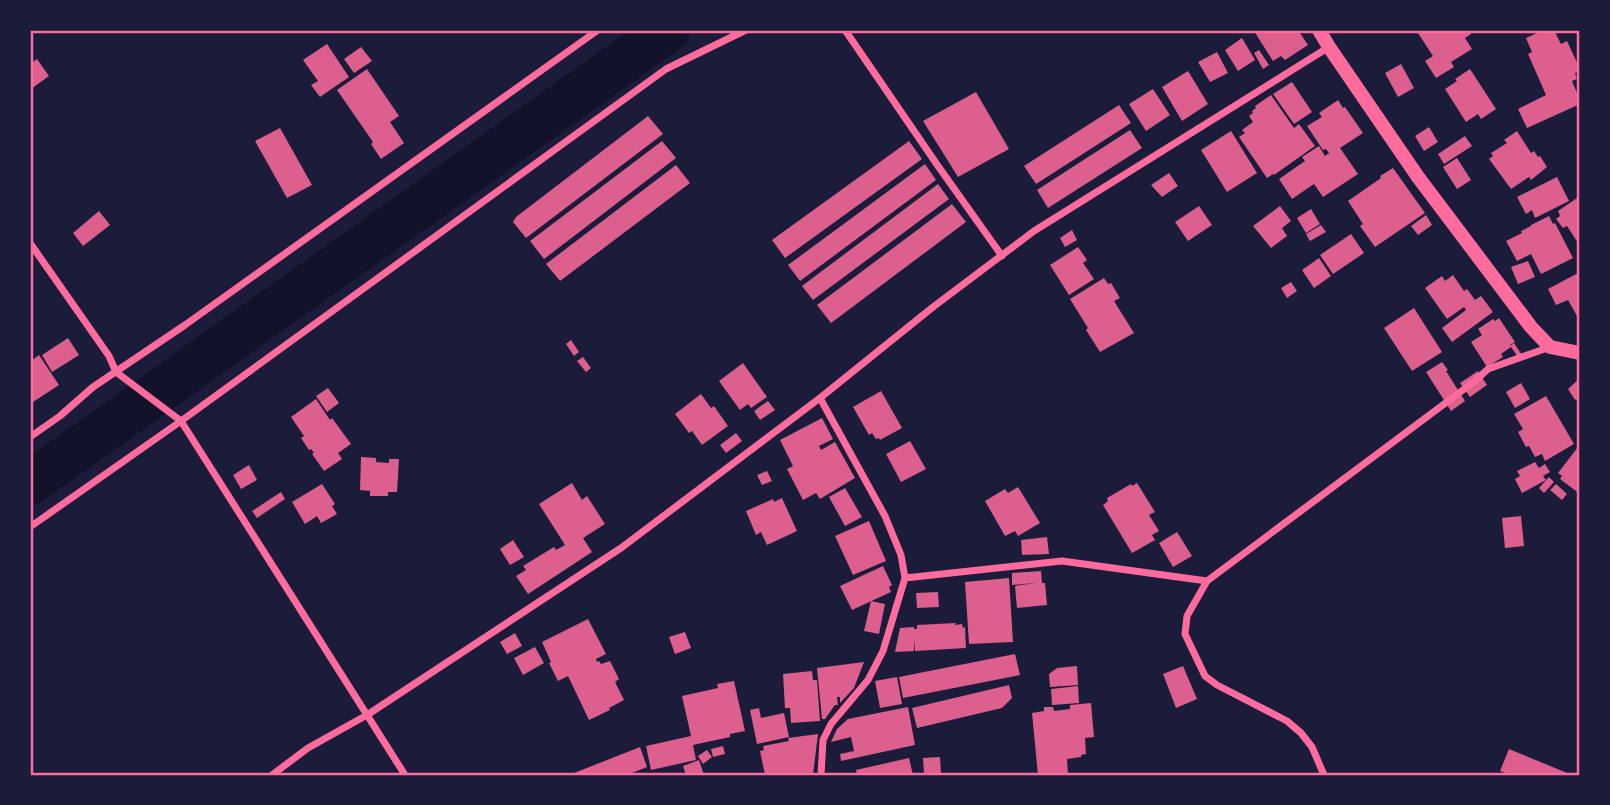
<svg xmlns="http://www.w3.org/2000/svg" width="1610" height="805" font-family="Lato,sans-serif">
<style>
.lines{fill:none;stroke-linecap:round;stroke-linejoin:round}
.river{stroke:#12122b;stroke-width:44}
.building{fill:#dd5f8e}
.minor{stroke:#ff6b9d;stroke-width:7}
.secondary{stroke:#ff6b9d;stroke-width:14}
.neatline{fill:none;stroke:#ff6b9d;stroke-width:2.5}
</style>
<rect width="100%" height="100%" fill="#1b1b3a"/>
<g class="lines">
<!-- river -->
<path class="river" d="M30 483 668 30"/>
</g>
<!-- building -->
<path class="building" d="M1256 30H1298L1308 45 1285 60 1281 56 1273 61 1254 31Z
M1416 30H1468L1471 34 1465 38 1472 49 1451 62 1454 67 1436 78 1425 61 1433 56Z
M1544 30H1554L1561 44 1567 41 1580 69V71L1575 73 1577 79 1572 81 1580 100V104L1527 128 1518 109 1546 95 1528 54 1532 52 1526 38Z
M1242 38 1255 60 1238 71 1225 50Z
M327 44 349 77 320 97 311 85 318 81 303 60Z
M361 47 372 61 354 73 344 59Z
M1259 50 1269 65 1263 69 1254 53Z
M1217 52 1228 73 1210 82 1198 62Z
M37 59 49 76 31 89 30 64Z
M1401 64 1414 88 1398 97 1385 73Z
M367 69 399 116 390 122 404 143 381 159 371 144 373 142 337 90Z
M1470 69 1496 109 1481 119 1478 114 1466 122 1445 89 1457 81 1455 79Z
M1188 71 1208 104 1182 121 1162 87Z
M1292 82 1312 112 1294 124 1273 94Z
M1153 89 1170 115 1146 131 1129 104Z
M976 92 1009 149 958 177 923 121Z
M1271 95 1294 128 1299 124 1315 146 1274 175 1273 174 1267 178 1239 137 1245 133 1242 130 1253 122 1249 116 1253 113 1252 111 1256 108 1255 106Z
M1338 100 1343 108 1345 107 1363 133 1340 148 1358 174 1323 197 1314 184 1292 199 1279 179 1305 161 1302 157 1319 146 1325 156 1329 153 1326 149 1323 150 1307 126 1322 117 1319 113Z
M1119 105 1131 123 1036 184 1024 166Z
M648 116 663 134 526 238 513 222 516 217Z
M1429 127 1438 142 1424 151 1415 136Z
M280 128 312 185 287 198 255 141Z
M1130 130 1142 148 1048 208 1037 190Z
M1231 131 1257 173 1227 192 1201 150Z
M1517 131 1531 153 1534 151 1538 157 1540 156 1547 167 1531 180 1529 177 1511 189 1489 159 1493 156 1491 153 1507 143 1504 140Z
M1465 136 1472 146 1444 164 1438 154Z
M662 141 676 158 544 259 530 241Z
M909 141 922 159 785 258 772 240Z
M1457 158 1471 180 1457 189 1443 167Z
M925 164 936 180 800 281 788 265Z
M676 165 690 183 560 281 546 264Z
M1393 168 1425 213 1375 247 1360 226 1363 224 1348 201 1381 178 1380 176Z
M1169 173 1178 186 1162 197 1151 185Z
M1557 177 1569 201 1535 218 1532 210 1526 214 1517 197Z
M938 184 949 199 813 300 802 286Z
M1580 196V241L1578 243 1567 226 1563 228 1556 219 1560 216 1558 211Z
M952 204 966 222 831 323 817 305Z
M1199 206 1212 225 1188 241 1175 222Z
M1280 206 1291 221 1282 228 1287 236 1271 248 1253 226Z
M1311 209 1320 224 1306 233 1297 218Z
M99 211 110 225 83 246 73 233Z
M1426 215 1432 225 1418 235 1411 226Z
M1549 216 1553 224 1555 223 1573 258 1541 274 1531 254 1517 261 1506 241 1522 233 1521 231 1531 226V225Z
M1321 225 1326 232 1310 241 1306 234Z
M1072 230 1077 240 1065 247 1060 238Z
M1351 234 1364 253 1333 274 1320 255Z
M1078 247 1087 260 1083 263 1094 279 1069 295 1050 265Z
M1319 258 1331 276 1314 288 1302 270Z
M1528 261 1535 277 1518 284 1511 267Z
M1580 272V314L1577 316 1568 300 1556 305 1548 289Z
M1453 275 1464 291 1467 289 1475 300 1481 296 1493 312 1452 342 1442 328 1466 310 1464 307 1447 319 1425 288 1442 276 1445 281Z
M1104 278 1108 284 1111 283 1120 298 1114 301 1134 333 1100 352 1086 330 1088 328 1070 299Z
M1291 282 1297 291 1287 298 1281 288Z
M1414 308 1442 352 1412 371 1384 328Z
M1499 318 1515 342 1510 345V346L1514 343 1524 358 1520 360 1511 347 1501 354 1503 357 1487 367 1471 342 1482 335 1478 329 1493 319 1495 321Z
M68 338 79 355 52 372 42 355Z
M571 340 579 352 574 356 566 344Z
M39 355 59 385 30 404V362Z
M583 357 591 368 586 372 577 361Z
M1442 362 1448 370 1446 371 1465 401 1451 411 1426 372Z
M743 363 767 397 751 408 748 404 740 410 719 381Z
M1478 371 1487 385 1470 397 1460 383Z
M1580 378V400L1578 401 1576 399 1575 400 1568 389Z
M1521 383 1530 399 1515 408 1506 392Z
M328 388 339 403 327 412 316 396Z
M881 391 902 428 880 440 879 438 876 439 872 433 869 435 853 407Z
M701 394 711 408 714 406 728 426 702 445 692 431 689 433 675 414Z
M1546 396 1574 444 1545 461 1542 454 1535 457 1529 446 1526 447 1518 432 1523 429 1514 414Z
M316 399 330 420 332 418 351 444 338 453 342 459 324 471 312 454 314 453 311 449 309 450 301 438 304 436 291 417Z
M768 401 775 410 760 420 754 411Z
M822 418 833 439 819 446 821 450 835 442 855 478 820 499 816 493 803 500 787 469 793 466 780 440Z
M736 433 742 441 726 453 720 445Z
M910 441 926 469 901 482 886 454Z
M1578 447 1580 449V494L1560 479 1562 476 1558 473Z
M361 457 376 458V462L389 463V459H399L397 492H388V496H370V491L360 490Z
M1535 462 1539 468 1545 464 1550 472 1543 476 1546 480 1522 493 1515 479 1520 476 1517 471Z
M249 465 257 480 241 489 233 475Z
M767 471 772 481 762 485 757 475Z
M1549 477 1554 482 1544 493 1539 488Z
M572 483 582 500 587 496 605 524 583 538 592 552 528 594 516 576 526 570 523 566 554 547 556 550 565 545 539 504Z
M1137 483 1155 512 1149 515 1159 531 1152 535 1155 540 1132 553 1103 505 1108 501 1107 498 1131 484 1132 486Z
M322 484 335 504 332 506 337 514 321 523 317 516 305 524 292 502Z
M1556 484 1567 494 1562 500 1550 490Z
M1018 487 1040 523 1018 536 1015 531 1005 536 985 501 1005 489 1008 493Z
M845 488 862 517 845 526 829 497Z
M281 492 285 499 257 518 252 511Z
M782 498 797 531 767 545 761 532 756 535 746 511 773 499 774 502Z
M1521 516 1524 546 1505 548 1502 518Z
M869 521 886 561 853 575 835 536Z
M1177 532 1192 556 1173 567 1159 543Z
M1047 537 1049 554 1022 555 1021 540Z
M513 540 524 557 510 565 500 549Z
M883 566 892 585 889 587 891 592 852 610 840 586Z
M1041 571 1042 583H1045L1047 605 1017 608 1015 586 1035 583 1012 585V573Z
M1009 578 1013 642 969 644 965 582Z
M938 592 939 607 917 608 916 593Z
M871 601 885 604 879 634 864 631Z
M588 619 606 654 596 659 597 662 599 661 601 664 610 661 619 679 615 682 624 700 609 708 610 710 589 720 568 676 558 681 549 663 551 662 542 642Z
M956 623 955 625 962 624 963 628 965 627 966 648 915 651 914 639V651L895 652 900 628 914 627V629H917V625Z
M685 632 691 648 675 654 669 637Z
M515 633 522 646 507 654 500 642Z
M535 647 544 663 523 675 514 658Z
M1015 654 1020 675 903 698 899 677Z
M864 662 854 688 840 703V697H837L838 705H835L825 719H822L817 668Z
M1077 666 1078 685 1050 687 1049 674 1057 668Z
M1183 666 1197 699 1176 708 1163 674Z
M812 671 813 680H817L820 721 791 723 790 708H785L783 674Z
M897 677 902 704 880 708 875 681Z
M734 681 745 731 730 734V737L693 745 696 760 651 770 646 746 691 736 682 696 718 688 717 684Z
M1009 685 1012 698 1002 708 917 728 912 708Z
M1078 686 1079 703 1052 705 1051 689Z
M1091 703 1094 737 1085 738 1086 754 1081 755V757L1067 759 1068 775H1038L1032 713 1044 711V707H1053L1054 711 1070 709V705Z
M908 707 915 745 841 761 840 754 854 751 851 737 831 742 837 729 848 719Z
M759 708 761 718 784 713 789 737 757 744 750 710Z
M818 734 813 775H765L760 751 764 750 763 746 789 741 788 738Z
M723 746 725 754 713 757 711 749Z
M640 747 647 767 627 775H569Z
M1509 749 1572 775H1511L1500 771Z
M707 750 712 757 703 764 698 756Z
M940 757 941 773 924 774 923 758Z
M909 758 913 775H857L856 770Z
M699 760 704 775H686L683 766Z"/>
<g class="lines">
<!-- minor -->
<path class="minor" d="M845 30 938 166 1002 256
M30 243 109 356 116 372 181 421 405 775
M820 398 885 516 901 555 905 578 883 651 868 680 831 724 823 740 821 775
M30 437 60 416 93 387 185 325 598 30
M30 527 181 421 666 69 746 30
M905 578 1062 561 1207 581
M272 775 308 748 367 715 621 548 820 398 933 307 1034 231 1329 47
M1324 775 1312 747 1301 733 1287 721 1217 685 1205 676 1185 634 1187 616 1207 581 1475 381 1488 369 1550 347"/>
<!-- secondary -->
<path class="secondary" d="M1319 30 1329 47 1418 177 1531 327 1550 347 1580 353"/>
</g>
<!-- border -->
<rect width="1610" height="805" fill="none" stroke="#1b1b3a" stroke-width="63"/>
<rect x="32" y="32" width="1546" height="742" class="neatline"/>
</svg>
